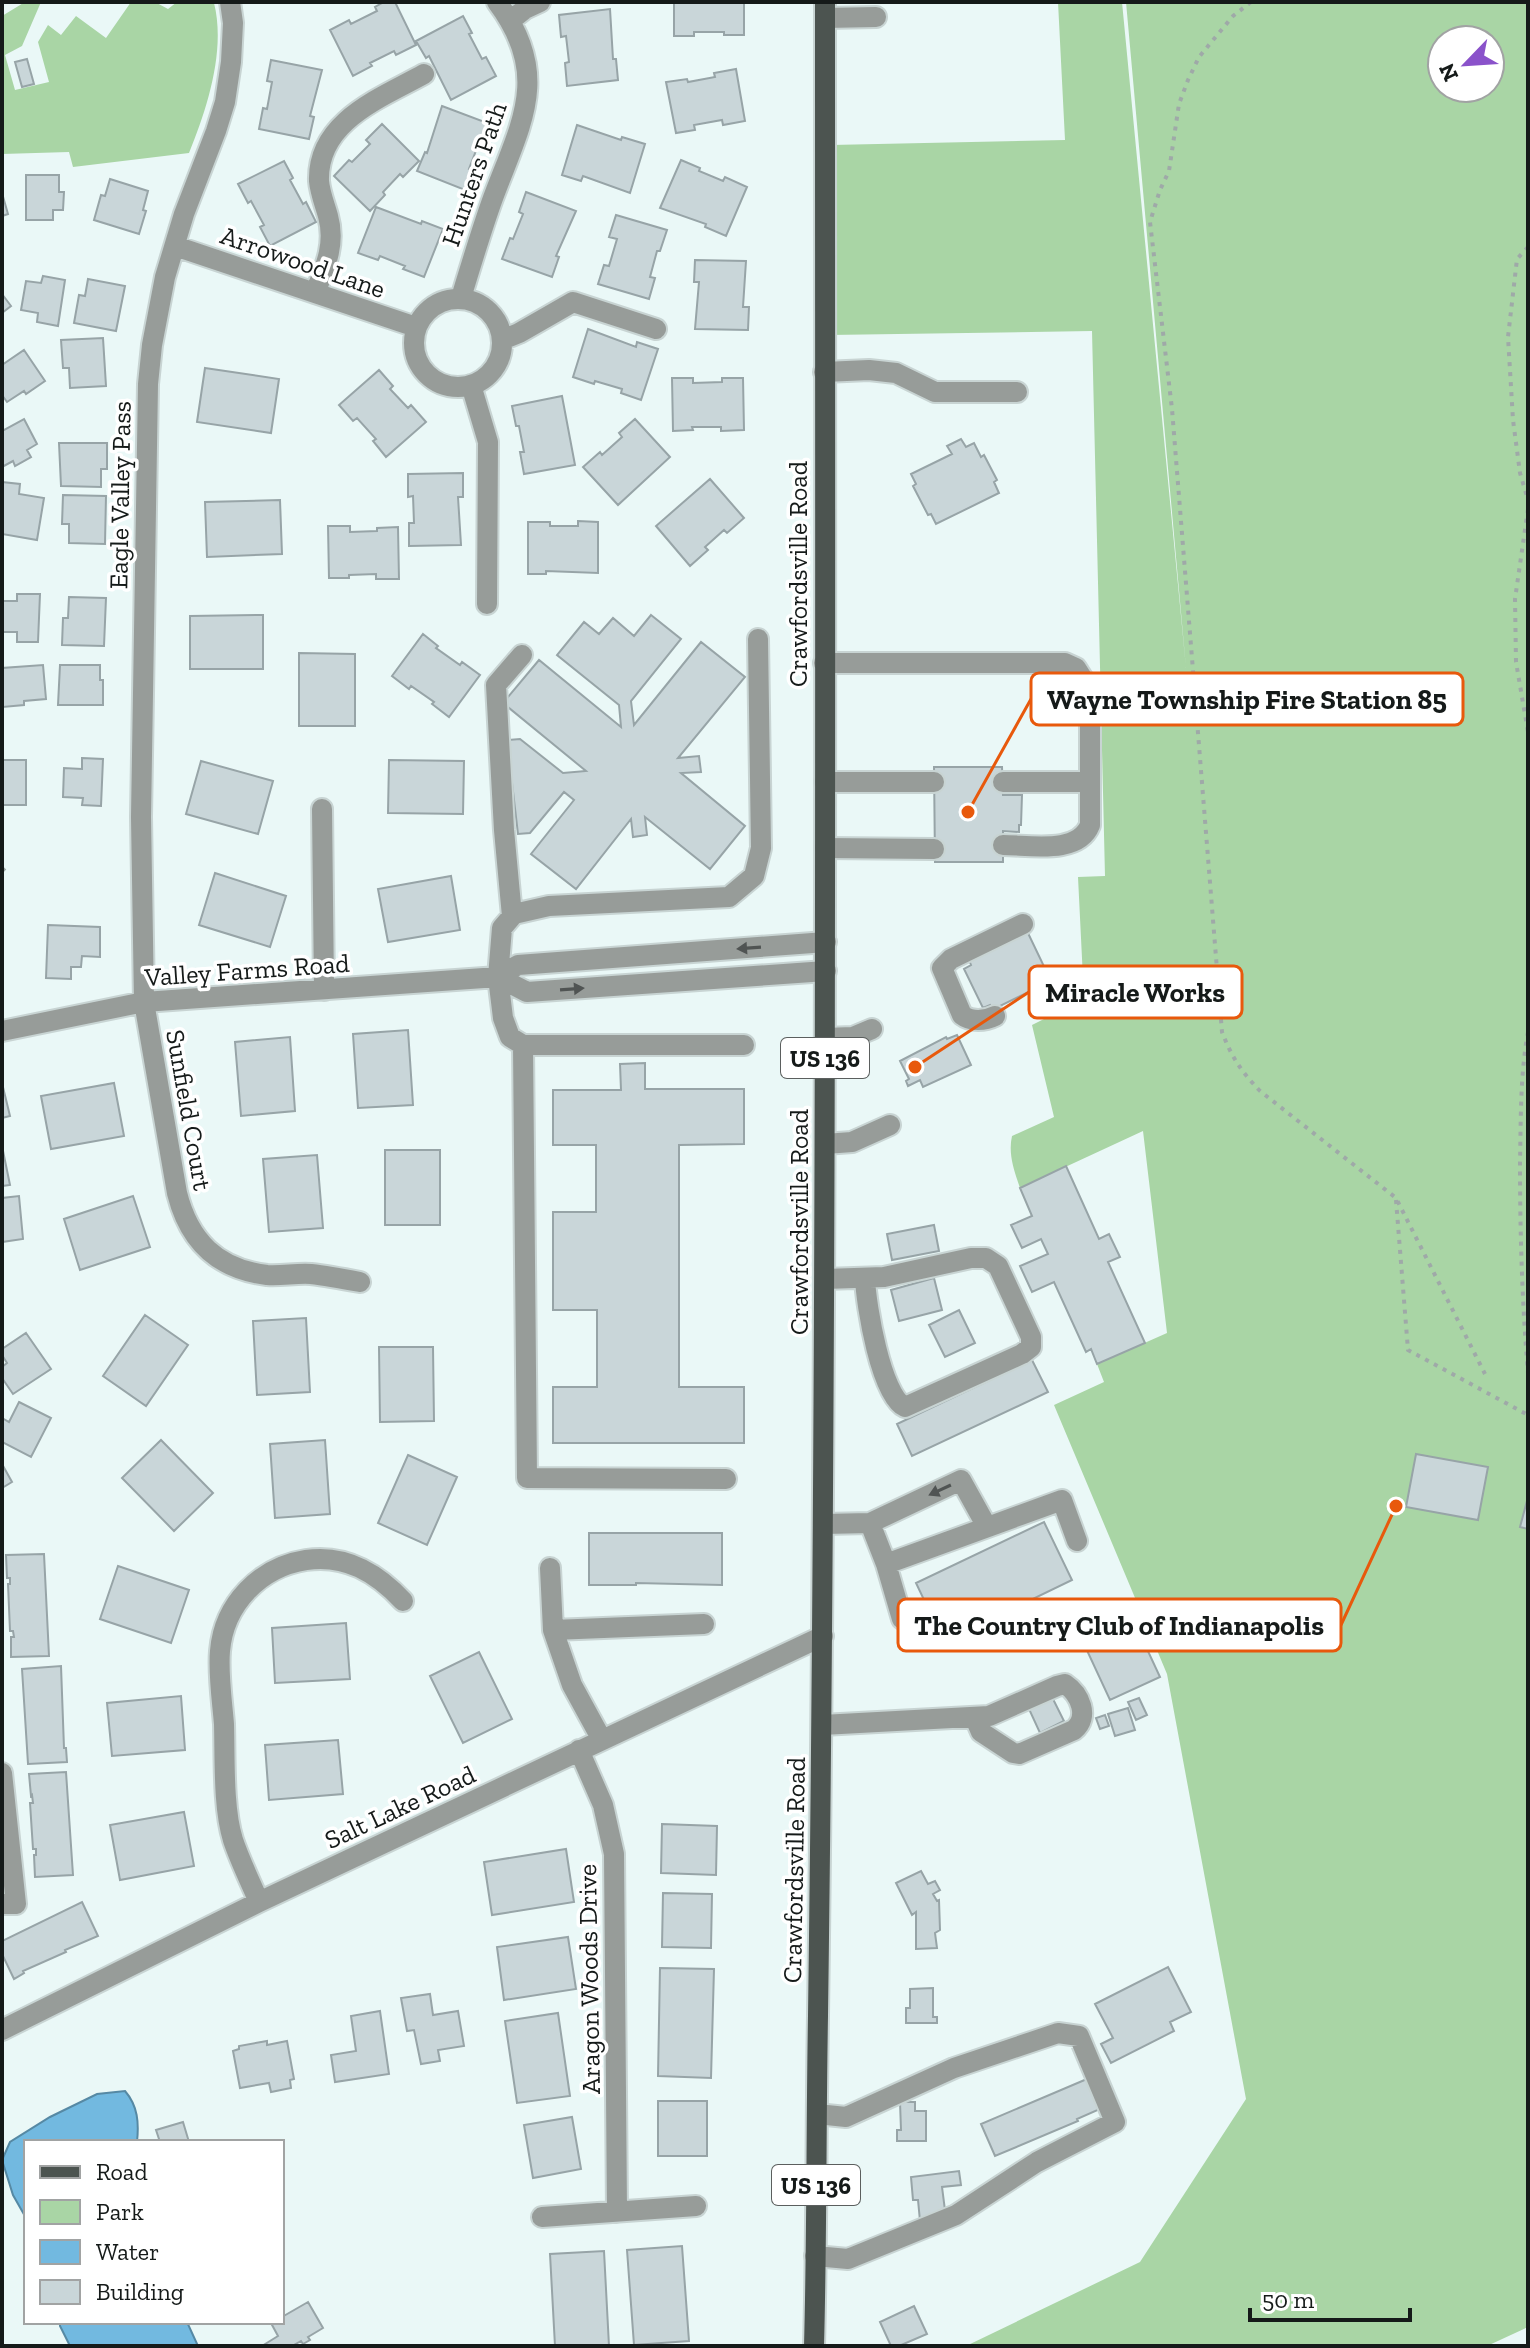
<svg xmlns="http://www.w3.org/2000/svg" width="1530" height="2348" font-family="'Zilla Slab',serif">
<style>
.green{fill:#a9d5a5;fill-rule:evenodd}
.water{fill:#72b9e0;stroke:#5689a4;stroke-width:2}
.building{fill:#c9d6d9;stroke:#97a4a7;stroke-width:2}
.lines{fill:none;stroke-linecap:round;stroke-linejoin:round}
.minor-casing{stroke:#c8d4d3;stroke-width:24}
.major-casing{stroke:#c8d4d3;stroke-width:24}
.path{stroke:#9fa9a8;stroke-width:4;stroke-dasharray:4 6;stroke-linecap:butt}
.minor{stroke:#979c99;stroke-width:20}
.major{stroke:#4c5450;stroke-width:20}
.oneway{fill:#505453}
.labels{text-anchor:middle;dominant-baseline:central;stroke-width:7;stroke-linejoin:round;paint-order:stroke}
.shield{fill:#fff;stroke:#5b5f5e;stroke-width:2}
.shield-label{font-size:24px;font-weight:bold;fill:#151a19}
.street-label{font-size:26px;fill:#151a19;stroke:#fff}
.leader{fill:none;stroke:#e8590c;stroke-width:3}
.callout-dot{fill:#e8590c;stroke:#fff;stroke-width:3}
.callout{fill:#fff;stroke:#e8590c;stroke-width:3}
.callout-label{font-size:28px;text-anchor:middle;font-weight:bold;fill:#151a19}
</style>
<rect width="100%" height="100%" fill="#eaf8f7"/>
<!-- green -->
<path class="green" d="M25 2H41L22 46 5 55 15 90 49 82 38 42 48 25 61 35 76 16 106 38 131 2H155L168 9 177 2 214 3C226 50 207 109 189 153L73 167 69 152 2 154V16Z
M1058 2H1122L1186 668 1126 2H1528V2327L1487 2346H966L1140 2262 1246 2099 1167 1674 1054 1405 1104 1382 1097 1364 1167 1333 1143 1131 1020 1188C1014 1170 1008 1154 1012 1136L1054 1117 1032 1025 1084 999 1078 877 1105 876 1092 331 829 335 831 145 1065 140ZM1442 40H1490V88H1442Z"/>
<!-- water -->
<path class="water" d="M125 2091C138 2106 139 2123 137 2142H26V2218L13 2195 2 2160 10 2142 50 2117 97 2094Z
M60 2322H187L198 2346H70L60 2326Z"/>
<!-- building -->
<path class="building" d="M384 2H395L416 45 396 55 394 51 370 63 372 66 353 76 330 30 349 20 351 24 377 11 375 7Z
M674 2H744V35H724V32H694V36H674Z
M610 9 613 59H616L618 80 567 86 565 63 569 62 566 36 561 37 559 15Z
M463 16 472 33 469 34 482 59 486 57 496 76 451 100 429 56 426 58 416 41Z
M27 59 34 84 22 87 15 62Z
M271 60 322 70 310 116 314 117 309 139 259 129 263 108 267 109 272 82 267 81Z
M736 69 745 121 723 125 722 120 694 125 695 130 676 133 666 82 687 79 688 82 715 77 714 73Z
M442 106 490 124 482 144 479 143 469 169 472 170 465 190 417 171 425 152 427 153Z
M382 124 419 161 403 177 400 174 383 192 385 195 370 211 334 176 349 160 352 162 370 144 366 140Z
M577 125 621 140 622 137 645 144 630 193 583 176 581 181 562 175Z
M681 160 700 168 699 171 723 181 725 177 747 187 726 236 705 227 706 224 660 208Z
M284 161 293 178 290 180 303 204 306 202 316 222 270 246 260 227 264 225 251 201 248 203 238 184Z
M26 175H59V192H64L63 210H53V220H26Z
M110 179 148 191 143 210 146 211 139 234 94 220 101 195 105 196Z
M526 192 576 211 556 256 559 257 552 277 502 259 510 238 513 239 523 214 519 212Z
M2 193 8 214 2 216Z
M376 207 421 224 422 221 443 229 424 277 403 269 405 266 380 256 378 260 358 253Z
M616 215 667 230 660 251H657L650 277 655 278 649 299 598 284 604 265 609 266 617 239 609 237Z
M695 260 746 261 743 307H749L748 330 695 329 699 282H694Z
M43 276 65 280 58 326 37 322 38 313 21 310 26 281 41 283Z
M88 279 125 286 116 331 74 323 79 295 85 296Z
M2 294 11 306 2 313Z
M588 329 636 347 637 342 658 349 641 400 621 393 622 389 595 381 594 384 573 377Z
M103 338 106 386 70 388 69 368H63L61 340Z
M24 350 45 381 26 394 24 391 7 402 2 395V365Z
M205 368 279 379 271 433 197 422Z
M379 370 393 386 390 389 408 408 411 405 426 422 386 457 373 441 376 439 357 418 353 421 339 405Z
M672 378H693V383L722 382V378H743L744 430 721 431V427H692L693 430 673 431Z
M562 396 575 465 524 474 520 452H524L519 426H516L512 406Z
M24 419 37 444 27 450 31 457 15 466 13 461 2 467V431Z
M635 419 670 457 618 505 583 467 600 452 602 455 622 437 619 433Z
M961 439 966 447 974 443 981 457 984 455 997 480 994 482 999 493 936 524 931 514 928 515 913 486 916 484 911 474 952 454 947 446Z
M59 443H107V469H101V487L61 486Z
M463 473V497H458L461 545 409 546V523H414L413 496 408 497V474Z
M710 479 744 518 727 533 724 530 705 547 708 550 690 566 656 526Z
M2 482 20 484 19 494 44 498 37 540 2 534Z
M63 495 106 496 105 544 69 543V524H62Z
M280 500 282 554 207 557 205 502Z
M578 521 598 522V573L546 571V574H528V522H550V526H578Z
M328 526H350V532L377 531V528L398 527 399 579H376V574L349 575V578H329Z
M17 594H40L38 642H17V632H2V601H17Z
M69 597 106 598 104 646 62 645 63 618H68Z
M263 615V669H190V616Z
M651 615 681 639 631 701 634 725 701 642 745 677 678 758 699 756 701 772 681 773 745 826 710 869 645 817 647 835 633 837 631 819 576 889 531 854 574 800 564 792 530 833 518 834 507 740 520 739 563 773 586 771 503 703 539 660 621 727 619 705 557 655 584 622 599 634 613 618 634 636Z
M423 634 438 646 436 648 460 665 462 662 480 675 449 717 432 704 434 702 411 686 409 689 392 676Z
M299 653 355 654V726H299Z
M43 665 46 699 24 701V705L3 707 2 668Z
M60 665H100V680H103V705H58Z
M82 758 103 759 101 806 82 805 83 798 63 797 64 768 82 769Z
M2 760H26V805H2Z
M389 760 464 761 463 814 388 813Z
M201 761 273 781 258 834 186 814Z
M934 767H1002L1003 795H1022L1021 825H1019V832L1003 831V862H935Z
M215 873 286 896 270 947 199 925Z
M451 876 460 930 388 942 378 889Z
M48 925 100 927V957L82 956 81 967H71V979L46 978Z
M1027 931 1051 981 992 1010 990 1005 983 1008 964 969 971 965 969 960Z
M408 1030 413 1105 358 1108 353 1034Z
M957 1035 971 1065 923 1087 920 1080 908 1086 906 1081 909 1079 900 1061 946 1037 947 1039Z
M290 1037 295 1111 241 1116 235 1042Z
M645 1063V1089H744V1144L679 1145V1387H744V1443H553V1387H597V1310H553V1212H596V1145H553V1090H621L620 1064Z
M2 1083 10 1116 2 1118Z
M114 1083 124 1136 51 1149 41 1096Z
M2 1146 10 1185 2 1186Z
M385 1150H440V1225H385Z
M317 1155 323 1228 269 1232 263 1159Z
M1066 1166 1099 1239 1109 1234 1120 1257 1108 1262 1145 1343 1097 1364 1091 1349 1086 1352 1054 1282 1032 1292 1020 1266 1048 1254 1041 1239 1022 1248 1011 1225 1032 1216 1020 1188Z
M19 1196 23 1239 2 1242V1198Z
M133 1196 150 1247 80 1270 64 1219Z
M934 1225 939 1251 892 1260 887 1234Z
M934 1278 942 1310 899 1321 891 1290Z
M959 1310 975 1343 945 1357 929 1325Z
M145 1315 188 1345 146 1406 103 1376Z
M306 1318 310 1392 257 1395 253 1321Z
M26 1333 51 1369 13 1394 2 1378V1367L7 1363 2 1355V1349Z
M379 1347H433L434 1421 380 1422Z
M1032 1360 1048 1392 912 1456 897 1424Z
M19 1402 51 1418 31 1457 2 1442V1418L9 1422Z
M161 1440 213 1493 174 1531 122 1478Z
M325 1440 330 1514 275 1518 270 1444Z
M1416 1454 1488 1467 1478 1520 1406 1507Z
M408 1455 457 1477 427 1545 378 1523Z
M2 1464 12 1482 2 1488Z
M1528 1497V1529L1520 1527Z
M1044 1522 1072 1580 944 1642 916 1583Z
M589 1533H722V1585L636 1583V1585H589Z
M44 1554 49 1656 11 1657V1637H14L13 1631H10L8 1584H10V1578H7L6 1555Z
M118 1566 189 1590 171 1643 100 1619Z
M1134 1621 1160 1677 1110 1700 1084 1644Z
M346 1623 350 1679 275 1683 272 1628Z
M479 1652 512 1719 463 1743 430 1676Z
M61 1666 64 1748H66L67 1762 28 1764 22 1669Z
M181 1696 185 1750 112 1756 107 1703Z
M1052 1697 1064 1721 1040 1733 1029 1709Z
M1139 1698 1147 1715 1136 1720 1128 1702Z
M1128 1708 1135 1730 1115 1736 1108 1714Z
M1105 1715 1109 1726 1100 1729 1096 1718Z
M338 1740 343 1794 269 1800 265 1745Z
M66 1772 73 1875 35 1877 34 1855H36V1849H33L30 1803H33L32 1795 31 1796 29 1774Z
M184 1812 194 1866 120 1880 110 1825Z
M662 1824 717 1826 716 1875 661 1873Z
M566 1849 574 1902 492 1915 484 1862Z
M921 1871 928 1884 935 1881 940 1890 933 1894 937 1901 939 1900 940 1930 935 1933 937 1948 916 1949V1912L912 1915 896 1883Z
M663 1893 712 1894 711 1948 662 1947Z
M82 1902 98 1936 65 1950 66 1952 23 1971 24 1973 14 1979 2 1954V1941Z
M568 1937 576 1989 504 2000 497 1947Z
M1168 1967 1191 2012 1170 2022 1174 2031 1111 2063 1101 2044 1113 2038 1095 2004Z
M660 1968 714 1969 711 2078 658 2076Z
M933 1988V2017H937V2023H906V2008H910V1989Z
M430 1994 433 2015 458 2011 464 2046 438 2050 440 2061 421 2064 414 2030 407 2031 401 1998Z
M380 2011 389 2074 335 2082 331 2055 356 2051 351 2016Z
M558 2013 570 2096 517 2103 505 2021Z
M267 2041V2045L287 2041 294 2079 290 2080 291 2088 271 2092 269 2083 240 2088 233 2051 239 2049V2046Z
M1094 2076 1100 2109 1077 2119 1078 2121 995 2156 981 2124Z
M658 2101H707V2156H658Z
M900 2102H915V2111H926V2141H897V2130H901Z
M572 2117 581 2169 533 2178 524 2125Z
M183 2122 189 2142H160L156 2130Z
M959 2171 961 2185 942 2187 946 2218 920 2221 918 2200H913L911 2177Z
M682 2246 689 2341 634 2345 627 2250Z
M604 2251 609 2346H555L550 2254Z
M308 2302 323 2328 308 2337 310 2340 303 2344 301 2341 292 2346H262L278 2336 271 2323 282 2322V2317Z
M914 2306 927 2334 899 2346H891L880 2322Z"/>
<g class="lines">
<defs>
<path id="minor" d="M230 2 233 23 231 62 225 102 216 131 184 214 165 277 152 345 148 384 141 817 144 1002 177 1193C189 1241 217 1269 267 1275 282 1276 296 1273 311 1274 328 1276 344 1279 360 1282
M825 18 876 17
M510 21 525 9 540 2
M175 246 416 327
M315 293C325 268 336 244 328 216 325 205 320 193 319 181 317 121 381 98 424 74
M461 298C471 265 481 231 493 198 521 123 552 75 497 2
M414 343a44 44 0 1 1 88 0a44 44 0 1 1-88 0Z
M502 340 519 333 573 302 656 329
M824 372 869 370 896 373 935 392H1017
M471 385 488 442 487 604
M824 663H1065L1076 668 1083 679 1090 703V825C1078 855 1030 845 1003 845
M825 782H934
M1003 782H1090
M322 809 324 990
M825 848 934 849
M512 916 504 830 496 685 522 655
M498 977 527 992 826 971
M995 1016C985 1021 971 1022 962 1015L942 968 951 959 1023 924
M2 1031 144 1002 498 977 518 965 826 942
M825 1038 853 1037 872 1029
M523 1045 527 1478 726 1479
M744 1045H523L510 1037 503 1018 498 977 502 928 514 914 549 906 729 897 754 876 761 848 758 639
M825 1144 852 1142 890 1125
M825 1279 884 1277 971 1258H986L998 1266 1031 1337V1347L1022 1354 905 1407C881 1396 866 1305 865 1278
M870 1523 886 1564 1062 1500 1077 1541
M824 1524 870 1523 961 1480 987 1527
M886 1564 902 1619
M550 1568 553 1630 572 1685 602 1740
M553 1630 704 1624
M822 1725 989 1716 1057 1686 1065 1684C1080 1694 1090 1717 1074 1730L1019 1754 1013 1753 981 1732 975 1718
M579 1750 603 1805 614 1854 617 2212
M2 1773 16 1904H2
M259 1902C250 1881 240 1861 233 1840 223 1808 225 1759 224 1724 222 1700 218 1674 220 1651 224 1604 260 1567 306 1560 346 1554 377 1573 403 1601
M2 2030 259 1902 823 1636
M542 2217 696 2206
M815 2256 848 2259 956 2215 1037 2162 1115 2122 1079 2036 1058 2033 954 2068 846 2117 817 2114"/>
<path id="major" d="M814 2346C817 2236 816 2126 818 2016 827 1345 825 673 825 2"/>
</defs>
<!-- minor casing -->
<use href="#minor" class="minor-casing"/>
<!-- major casing -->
<use href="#major" class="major-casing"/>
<!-- path -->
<path class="path" d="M1251 2 1233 16 1199 57 1188 80 1179 104 1169 171 1160 190 1150 222 1172 409 1222 1032C1232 1058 1241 1071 1260 1091L1396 1198 1485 1374
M1528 247 1517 259 1508 337 1513 420 1520 473 1528 500
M1528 509 1515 599 1516 662 1528 732
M2 871 7 866
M1528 1032C1520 1075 1521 1119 1520 1162 1520 1232 1522 1303 1528 1373
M1396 1200 1408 1350 1528 1415"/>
<!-- minor -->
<use href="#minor" class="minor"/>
<!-- major -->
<use href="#major" class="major"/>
</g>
<!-- one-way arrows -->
<defs><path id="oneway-solid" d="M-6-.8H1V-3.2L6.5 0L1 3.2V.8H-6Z" transform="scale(2)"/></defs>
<g class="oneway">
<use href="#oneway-solid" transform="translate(749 948) rotate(176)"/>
<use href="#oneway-solid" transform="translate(572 989) rotate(-4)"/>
<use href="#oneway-solid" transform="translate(940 1490) rotate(155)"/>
</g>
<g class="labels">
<!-- shield labels -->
<g class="shield">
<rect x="781" y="1038" width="88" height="40" rx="6"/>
<rect x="772" y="2165" width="88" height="40" rx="6"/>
</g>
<g class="shield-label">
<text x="825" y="1058">US 136</text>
<text x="816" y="2185">US 136</text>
</g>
<!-- street labels -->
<g class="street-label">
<text transform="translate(474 174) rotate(-71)">Hunters Path</text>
<text transform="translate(303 262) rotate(19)">Arrowood Lane</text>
<text transform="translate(120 495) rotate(-89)">Eagle Valley Pass</text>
<text transform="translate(798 574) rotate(-90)">Crawfordsville Road</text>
<text transform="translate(247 970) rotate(-4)">Valley Farms Road</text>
<text transform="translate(189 1110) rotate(80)">Sunfield Court</text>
<text transform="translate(799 1222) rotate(-90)">Crawfordsville Road</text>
<text transform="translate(400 1807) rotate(-25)">Salt Lake Road</text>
<text transform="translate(794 1870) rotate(-89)">Crawfordsville Road</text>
<text transform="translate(589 1979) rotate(-91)">Aragon Woods Drive</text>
</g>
</g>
<!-- callouts -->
<path class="leader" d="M968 812L1031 699M915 1067L1029 992M1396 1506L1341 1625"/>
<g class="callout-dot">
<circle cx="968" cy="812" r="8"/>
<circle cx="915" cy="1067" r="8"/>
<circle cx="1396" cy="1506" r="8"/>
</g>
<g class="callout">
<rect x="1031" y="673" width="432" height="52" rx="8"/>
<rect x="1029" y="966" width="213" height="52" rx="8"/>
<rect x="898" y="1599" width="443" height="52" rx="8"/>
</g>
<g class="callout-label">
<text x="1247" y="709">Wayne Township Fire Station 85</text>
<text x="1135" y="1002">Miracle Works</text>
<text x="1119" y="1635">The Country Club of Indianapolis</text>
</g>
<!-- border -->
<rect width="1530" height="2348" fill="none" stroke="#151a19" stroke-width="8"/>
<!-- legend -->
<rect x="24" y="2140" width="260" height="184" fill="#ffffff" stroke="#a1a3a3" stroke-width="2"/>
<rect x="40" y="2166" width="40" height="12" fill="#4c5450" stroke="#a1a3a3" stroke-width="2"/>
<text x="96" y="2180" font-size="24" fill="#151a19">Road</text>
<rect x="40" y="2200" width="40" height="24" fill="#a9d5a5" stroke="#a1a3a3" stroke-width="2"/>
<text x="96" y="2220" font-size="24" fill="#151a19">Park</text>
<rect x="40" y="2240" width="40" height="24" fill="#72b9e0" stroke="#a1a3a3" stroke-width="2"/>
<text x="96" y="2260" font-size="24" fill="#151a19">Water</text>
<rect x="40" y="2280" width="40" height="24" fill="#c9d6d9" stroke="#a1a3a3" stroke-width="2"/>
<text x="96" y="2300" font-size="24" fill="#151a19">Building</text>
<!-- north arrow -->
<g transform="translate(1466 64) rotate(245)"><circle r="38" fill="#ffffff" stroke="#a1a3a3" stroke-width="2"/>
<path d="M0-6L14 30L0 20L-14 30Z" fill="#8a52ca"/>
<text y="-12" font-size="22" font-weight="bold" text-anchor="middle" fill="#151a19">N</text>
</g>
<!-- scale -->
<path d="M1250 2308v12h160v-12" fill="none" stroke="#151a19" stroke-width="4"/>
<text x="1262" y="2308" font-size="24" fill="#151a19" stroke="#ffffff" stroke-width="6" paint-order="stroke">50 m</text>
</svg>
